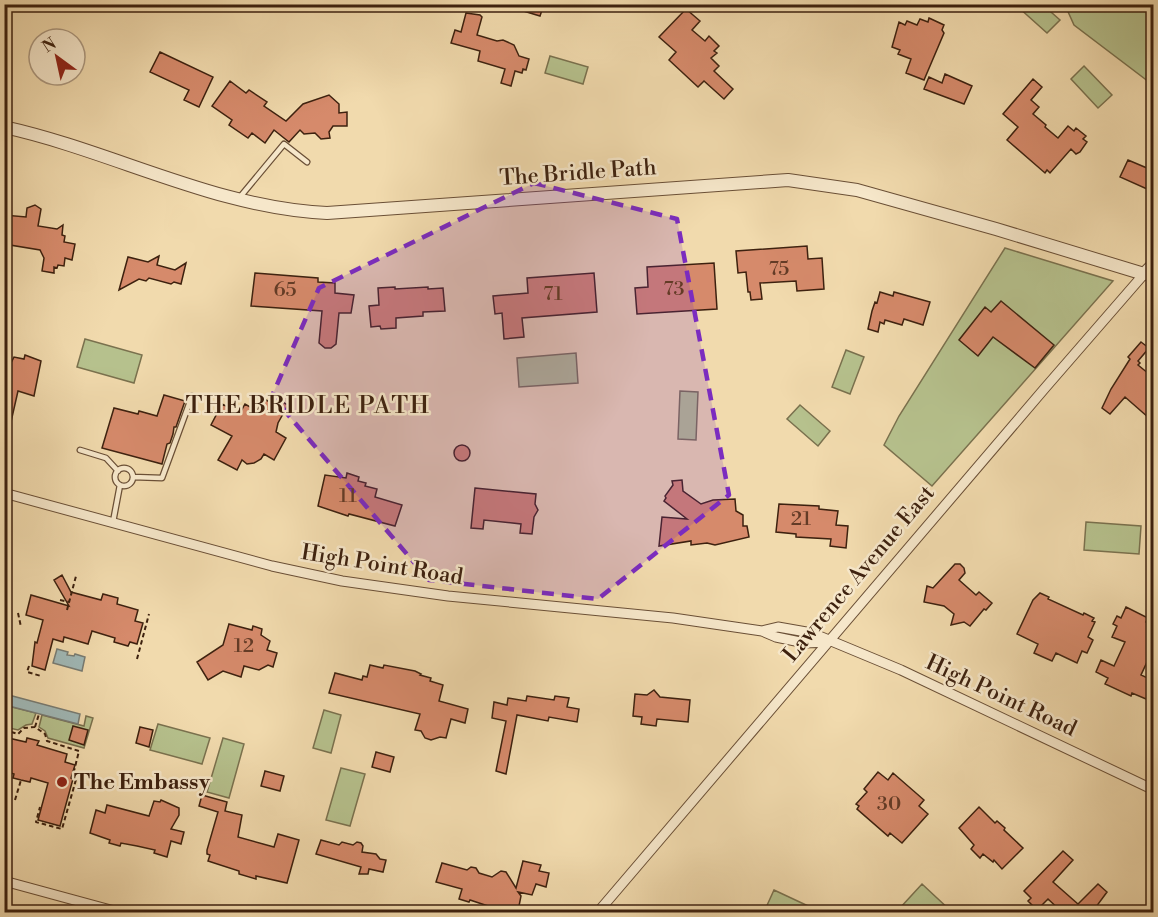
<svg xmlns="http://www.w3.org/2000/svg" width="1158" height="917" font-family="'Libre Bodoni',serif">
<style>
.green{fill:#b6c18d;stroke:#7a714e;stroke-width:1.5}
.water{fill:#a0b8b6;stroke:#787c73;stroke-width:1.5}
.building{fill:#d68a6b;stroke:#3d210f;stroke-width:1.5}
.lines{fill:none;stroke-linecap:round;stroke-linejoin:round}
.service-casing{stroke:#6a4f36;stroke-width:7}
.minor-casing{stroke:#6a4f36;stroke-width:11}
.tertiary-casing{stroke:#6a4f36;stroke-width:14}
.path{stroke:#3d210f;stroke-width:2;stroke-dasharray:4.5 3;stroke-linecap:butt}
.service{stroke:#f6e7ca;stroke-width:4.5}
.minor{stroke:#f6e7ca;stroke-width:9}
.tertiary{stroke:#f6e7ca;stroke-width:12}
.marked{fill:#7b2cbf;fill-opacity:0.2;stroke:#7b2cbf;stroke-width:4.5;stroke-dasharray:12 8;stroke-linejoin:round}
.poi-dot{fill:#8f2418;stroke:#f6e7ca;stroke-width:2}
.labels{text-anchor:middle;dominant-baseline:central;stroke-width:5;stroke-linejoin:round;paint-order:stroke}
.number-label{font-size:20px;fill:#633b26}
.street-label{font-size:22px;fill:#3d210f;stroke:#f6e7ca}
.poi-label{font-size:22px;font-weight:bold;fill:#3d210f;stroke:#f6e7ca;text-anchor:start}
.neighbourhood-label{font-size:24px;letter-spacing:1.5px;fill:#3d210f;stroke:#f6e7ca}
</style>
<rect width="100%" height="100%" fill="#f1daad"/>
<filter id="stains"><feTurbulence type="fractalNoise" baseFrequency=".00333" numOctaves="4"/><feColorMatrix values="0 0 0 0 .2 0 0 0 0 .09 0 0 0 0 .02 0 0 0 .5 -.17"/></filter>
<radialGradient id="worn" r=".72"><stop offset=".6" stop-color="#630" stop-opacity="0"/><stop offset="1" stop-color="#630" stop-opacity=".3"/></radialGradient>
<!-- green -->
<path class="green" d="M1021 4 1043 5 1060 20 1047 33 1018 7Z
M1065 5H1153V85L1074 25Z
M550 56 588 67 583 84 545 73Z
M1084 66 1112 95 1098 108 1071 79Z
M1005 248 1113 281 932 486 884 445 899 416Z
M85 339 142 355 134 383 77 367Z
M846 350 864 357 850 394 832 387Z
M576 353 578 383 519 387 517 358Z
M680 391 698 392 696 440 678 439Z
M800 405 830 431 818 446 787 419Z
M1086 522 1141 526 1139 554 1084 550Z
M4 705 36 713 32 724 26 725 18 730 5 727Z
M324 710 341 715 331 753 313 748Z
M42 715 84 726 86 716 93 718 84 748 48 738 45 731 39 727Z
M158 724 210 738 202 764 150 750Z
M223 738 244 744 229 798 207 792Z
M341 768 365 774 350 826 326 820Z
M922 884 952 912H905L900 908Z
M774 890 821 912H764Z"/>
<!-- water -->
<path class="water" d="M57 649 68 652 67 655 74 656 75 654 85 657 82 671 53 663Z
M5 694 80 714 78 724 5 705Z"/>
<!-- building -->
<path class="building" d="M510 4H544L540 16 510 7Z
M686 9 700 21 692 30 705 41 709 36 719 46 714 51 717 53 711 58 719 66 714 71 733 89 724 99 704 81 698 87 669 60 676 52 659 37Z
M466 13 480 15 482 17 477 35 497 41 503 40 514 45 519 56 529 59 526 70 523 69 522 73 515 71 511 86 501 83 505 69 478 61 480 51 451 43 455 30 461 32Z
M929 18 944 25 942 30 944 33 924 80 906 73 911 59 898 54 900 50 892 47 899 22 905 25 907 21 917 25 920 19 928 22Z
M160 52 213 77 199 107 184 100 189 90 150 72Z
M945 74 972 86 964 104 924 89 929 77 942 83Z
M1033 79 1042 87 1031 100 1039 107 1033 114 1046 125 1045 127 1058 138 1068 126 1074 131 1076 128 1086 136 1083 139 1087 142 1080 152 1076 154 1071 149 1050 173 1047 170 1045 173 1007 140 1018 127 1003 114Z
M230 81 246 93 249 90 267 102 264 106 286 121 303 104 329 95 339 104V113L347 112V126H333L329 132 330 138 321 139 315 133 304 134 300 130 289 142 274 130 265 143 252 133 248 138 229 125 232 120 212 106Z
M1128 160 1154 171 1147 189 1120 177Z
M35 205 41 209 38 226 57 229 63 225 62 235 65 236 64 242 75 244 72 260 65 258 64 266 58 265 57 268 54 267V273L42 271 44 258 40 250 4 244V215L26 217 27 208Z
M807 246 808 259 822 258 824 289 797 291 796 281 760 283 762 299 751 300 750 292H748L746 272 738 273 736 251Z
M159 256 157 265 175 270 186 263 181 284 174 282 171 284 149 278 146 281 139 279 119 290 128 257 148 262Z
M714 263 717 309 637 314 635 288 648 287 647 267Z
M255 273 318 278V282L335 283V293L354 295 351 313H339L336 344 331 348H325L319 343 322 311 251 306Z
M594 273 597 312 522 318 524 337 504 339 502 313 495 314 493 296 528 293 527 278Z
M395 287V289L428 287V289L443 288 445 311 423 312V316L396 318V328L381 329 380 326 371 327 369 306 379 305 378 288Z
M880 292 893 296 894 292 930 302 923 325 904 319 902 325 885 320 884 324 880 322 878 332 868 329 872 311 875 302 877 303Z
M1001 301 1054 345 1035 368 993 337 978 356 959 340 985 307 991 312Z
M1141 342 1149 348 1138 361 1140 363 1138 365 1154 378V412L1149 418 1125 397 1110 414 1102 408 1111 389 1130 359 1128 357Z
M25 355 41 361 34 396 18 391 8 435H4V372L6 373 14 357 24 359Z
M164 395 185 401 176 427H174L173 434 170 443 167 444 162 464 102 448 114 408 138 414 139 411 157 416Z
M263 398 276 406 279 400 288 405 278 423 276 432 286 438 274 460 264 454 261 459 254 463 247 464 242 460 237 470 218 460 232 436 211 425 222 404 240 413 245 404 257 411Z
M454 453a8 8 0 1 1 16 0a8 8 0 1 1-16 0Z
M347 473 359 477 358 481 366 483 365 486 377 489 375 497 402 505 395 526 349 514 348 516 318 506 325 475 346 478Z
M682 480 683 491 701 504 713 500 735 499 736 511 743 515V526H747L749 537 715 545 707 543 691 545V541L659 546 662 517 687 519 664 501 666 498 665 496 673 485 672 481Z
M475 488 536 494 535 504 538 510 534 517 532 534 520 533 521 524 484 520 483 529 471 528Z
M779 504 819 506V509L838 511 836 525 848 526 846 548 830 546 831 539 796 537V534L776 532Z
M955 564H960L964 568 965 573 959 580 976 595 979 592 992 603 986 610 984 609 970 626 964 622 951 625 954 614 944 606 924 602 927 586 933 588Z
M62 575 71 592 101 600 103 594 118 598 117 604 138 610 135 621 143 623 137 644 130 642 128 646 114 642 115 638 92 631 88 644 64 637 63 642 53 639 45 670 32 666 35 642 37 643 43 620 26 615 31 595 69 606 54 580Z
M1040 593 1049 597 1048 599 1083 615 1084 613 1094 618 1092 621 1095 622 1088 637 1093 640 1087 653 1082 651 1077 663 1056 653 1052 661 1034 653 1038 644 1017 634 1033 600Z
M1126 607 1148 618 1146 622 1154 626V647L1141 675 1154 681 1146 699 1132 693 1131 696 1105 684 1108 678 1096 672 1101 660 1114 666 1125 642 1112 637 1117 626 1113 624 1117 616 1121 618Z
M229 624 252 630 253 626 262 629 261 635 270 641 267 650 277 653 273 667 268 665 259 670 244 666 241 677 223 671 208 680 197 662 223 645Z
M370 665 383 668 384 665 415 671 421 674 420 675 431 678 430 681 443 685 439 701 468 709 465 723 451 719 446 738 440 737 431 740 425 738 421 731 415 730 420 714 329 693 335 673 362 680 363 676 367 677Z
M654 690 660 697 690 700 688 722 657 719 656 726 641 724 642 717 633 716 635 694 647 695Z
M527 696 554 700 555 696 569 698 567 707 579 709 577 722 549 717 548 721 517 715 506 774 496 771 506 721 492 718 494 702 507 705 508 698 526 701Z
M73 726 88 730 84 745 69 740Z
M140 727 153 730 149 747 136 743Z
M4 737 26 742 27 738 39 741 37 745 67 754 65 762 75 765 71 778 73 779 60 826 38 820 48 783 31 778 30 782 21 780 13 778 14 774 4 771Z
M376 752 394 757 390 772 372 767Z
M265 771 284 776 280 791 261 786Z
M878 772 888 780 893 773 924 800 919 806 928 814 902 843 890 833 888 836 857 809 859 806 856 804 867 792 864 789Z
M202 795 227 802 225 811 242 815 238 837 274 847 278 834 299 840 287 883 256 876V879L239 874V871L208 861 210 855 207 854V850L218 812 199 806Z
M161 800 179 808V815L171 829 184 832 181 844 171 841 167 857 154 853 155 850 137 846 121 843 120 846 109 843 110 840 90 833 96 810 105 813 107 805 149 816 154 801 160 802Z
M979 807 995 823 997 821 1005 828 1004 830 1023 848 1002 869 994 860 993 862 983 854 980 858 971 849 974 845 959 828Z
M321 840 339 845 342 842 353 845 357 842 361 843 363 846 362 852 376 854 380 859 386 860 383 872 369 869 368 874H359L361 867 316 854Z
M1063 851 1073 860 1053 882 1078 904 1098 884 1107 892 1096 907 1087 912H1062L1048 899 1037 910 1028 901 1031 898 1024 891Z
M523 861 541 865 539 871 549 873 546 887 536 884 532 895 518 892 521 896 519 906 522 912 500 910 470 900 469 902 459 899 462 889 436 882 442 863 467 870 471 867 476 868 479 873 492 877 501 871 506 872 516 888Z"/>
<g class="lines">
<defs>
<path id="service" d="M240 197 284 144 307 162
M80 450 106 458 118 471
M115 477a9 9 0 1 1 18 0a9 9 0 1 1-18 0Z
M133 477 162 478 192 396
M113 522 120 485"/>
<path id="minor" d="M4 493 272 566 342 581 448 596 673 618 762 631 776 637 805 643 829 642
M762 631 778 627 812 633 901 670 1154 790
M4 881 118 912
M598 912 1045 388 1144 274 1154 276"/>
<path id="tertiary" d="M4 127C113 151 215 208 327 213L788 180 857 190 996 229 1144 274 1154 264"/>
</defs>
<!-- service casing -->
<use href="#service" class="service-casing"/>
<!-- minor casing -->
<use href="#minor" class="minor-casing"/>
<!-- tertiary casing -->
<use href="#tertiary" class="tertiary-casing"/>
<!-- path -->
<path class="path" d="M60 600 69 602
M67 610 76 576
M18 613 21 627
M137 659 149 614
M29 666 27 672 41 676
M35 727 39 714
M4 730 18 734 24 728 35 727 45 734 47 741 79 751 73 775 77 776 62 829 36 822 40 807
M15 800 21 780"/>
<!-- service -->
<use href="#service" class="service"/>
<!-- minor -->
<use href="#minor" class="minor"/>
<!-- tertiary -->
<use href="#tertiary" class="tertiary"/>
</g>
<!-- marked area -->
<path class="marked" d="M534 183 677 219 729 495 598 599 429 580 272 396 319 288Z"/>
<!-- markers -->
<circle class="poi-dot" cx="62" cy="782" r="6"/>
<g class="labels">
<!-- number labels -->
<g class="number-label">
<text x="779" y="269">75</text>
<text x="674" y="289">73</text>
<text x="285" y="290">65</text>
<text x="553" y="294">71</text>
<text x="348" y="496">11</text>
<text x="801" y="519">21</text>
<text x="244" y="646">12</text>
<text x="889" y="804">30</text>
</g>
<!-- street labels -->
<g class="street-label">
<text transform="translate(578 173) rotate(-4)">The Bridle Path</text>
<text transform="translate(382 565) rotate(9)">High Point Road</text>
<text transform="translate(859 574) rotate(-50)">Lawrence Avenue East</text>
<text transform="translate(1001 696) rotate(25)">High Point Road</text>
</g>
<!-- poi labels -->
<g class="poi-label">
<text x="74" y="782">The Embassy</text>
</g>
<!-- neighbourhood labels -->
<g class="neighbourhood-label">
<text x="308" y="406">THE BRIDLE PATH</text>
</g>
</g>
<!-- margin -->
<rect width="1158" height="917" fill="none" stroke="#f1daad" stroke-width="24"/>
<rect x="6" y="6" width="1146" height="905" fill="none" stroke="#3d210f" stroke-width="3"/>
<rect x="12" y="12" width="1134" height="893" fill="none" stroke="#3d210f" stroke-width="1.5"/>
<!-- north arrow -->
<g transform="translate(57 57) rotate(327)"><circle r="28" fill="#f6e7ca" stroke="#ac987f" stroke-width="1.5"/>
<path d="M0-4.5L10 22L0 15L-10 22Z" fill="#8f2418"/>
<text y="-9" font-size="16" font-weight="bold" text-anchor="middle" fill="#3d210f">N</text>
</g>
<rect width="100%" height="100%" filter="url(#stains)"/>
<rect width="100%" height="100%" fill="url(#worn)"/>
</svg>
